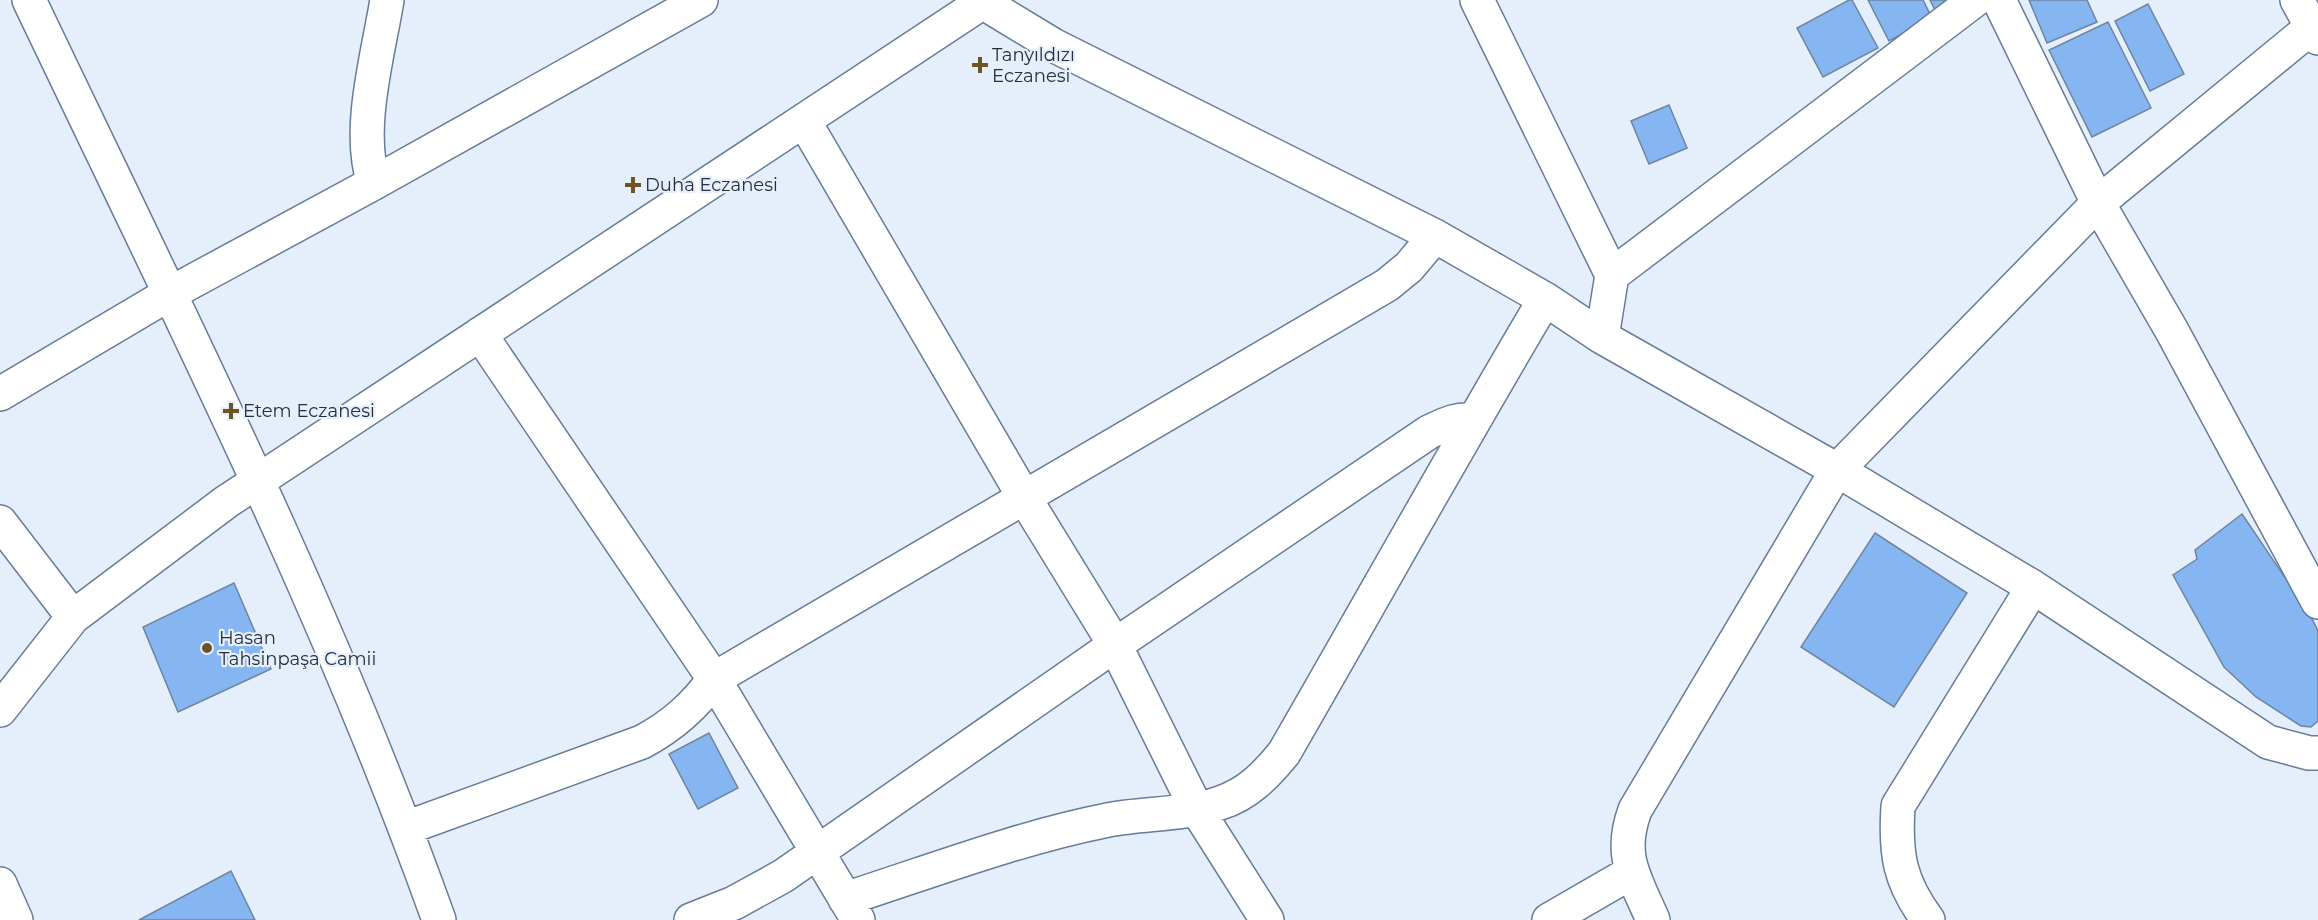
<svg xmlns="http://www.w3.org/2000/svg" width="2318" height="920" font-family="Montserrat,sans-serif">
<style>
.building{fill:#86b6f1;stroke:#6e849f;stroke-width:1.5}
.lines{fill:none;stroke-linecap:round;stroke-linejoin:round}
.street-casing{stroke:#667c97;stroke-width:36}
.secondary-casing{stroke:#667c97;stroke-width:36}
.street{stroke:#fff;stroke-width:33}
.secondary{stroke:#fff;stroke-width:33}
.poi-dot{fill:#6e5325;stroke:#e5effb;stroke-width:2}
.labels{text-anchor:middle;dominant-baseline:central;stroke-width:4.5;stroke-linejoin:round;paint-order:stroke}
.poi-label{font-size:18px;fill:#252f3a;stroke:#e5effb;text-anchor:start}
</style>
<rect width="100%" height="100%" fill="#e5effb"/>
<!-- building -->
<path class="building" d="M1849 0H1852L1878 48 1823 77 1797 28Z
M1868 0H1923L1932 18 1889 41Z
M1930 0H1959L1936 12Z
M2029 0H2087L2097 22 2047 43Z
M2148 4 2184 74 2150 91 2115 21Z
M2108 22 2151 108 2092 137 2049 50Z
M1669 105 1687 148 1649 164 1631 121Z
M2242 514 2309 613 2318 631V721L2311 727 2301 726 2256 697 2224 667 2173 575 2197 559 2195 550Z
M1875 533 1967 593 1894 707 1801 647Z
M234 583 271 669 178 712 143 627Z
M709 733 738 788 698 809 669 754Z
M231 871 255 920H139Z"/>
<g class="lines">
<defs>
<path id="street" d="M29 0C173 302 326 604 439 920
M979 0 1053 45 1435 236 1545 299 1602 337 1837 470 2033 587 2268 742 2309 753H2318
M1477 0 1612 275 1602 337
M1999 0 2098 203 2172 331 2318 602
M804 121 1024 497 1115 645 1196 808 1267 920
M374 183C356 131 378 55 387 0
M1612 275 1975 0
M480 334 714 679 858 920
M0 394 169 294 374 183 701 0
M0 522 73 617
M0 710 73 617 226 502 983 2
M406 828 642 742C672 726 694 707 714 679L1387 285 1409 267 1435 236
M0 884 16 920
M845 899C932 871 1018 838 1108 820 1144 813 1185 815 1220 803 1248 794 1266 775 1284 753 1371 602 1456 449 1545 299
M691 920 734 903 783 876 1115 645 1429 432C1444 425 1456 418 1474 420
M1549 920 1632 872
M1653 920C1635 878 1618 856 1635 810L1837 470 2098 203 2312 27
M1928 920C1899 881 1895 854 1898 806L2033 587"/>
<path id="secondary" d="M2297 0 2318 38"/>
</defs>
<!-- street casing -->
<use href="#street" class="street-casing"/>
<!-- secondary casing -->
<use href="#secondary" class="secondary-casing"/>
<!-- street -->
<use href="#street" class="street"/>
<!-- secondary -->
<use href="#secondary" class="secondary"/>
</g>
<!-- markers -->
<g class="poi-dot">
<path d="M977 56h6v6h6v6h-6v6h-6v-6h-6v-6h6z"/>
<path d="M630 176h6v6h6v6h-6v6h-6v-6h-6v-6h6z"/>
<path d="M228 402h6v6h6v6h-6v6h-6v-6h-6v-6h6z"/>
<circle cx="207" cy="648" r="6"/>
</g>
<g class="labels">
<!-- poi labels -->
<g class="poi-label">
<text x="992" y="55">Tanyıldızı<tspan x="992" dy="21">Eczanesi</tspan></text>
<text x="645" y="185">Duha Eczanesi</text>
<text x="243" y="411">Etem Eczanesi</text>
<text x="219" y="638">Hasan<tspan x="219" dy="21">Tahsinpaşa Camii</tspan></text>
</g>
</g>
</svg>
